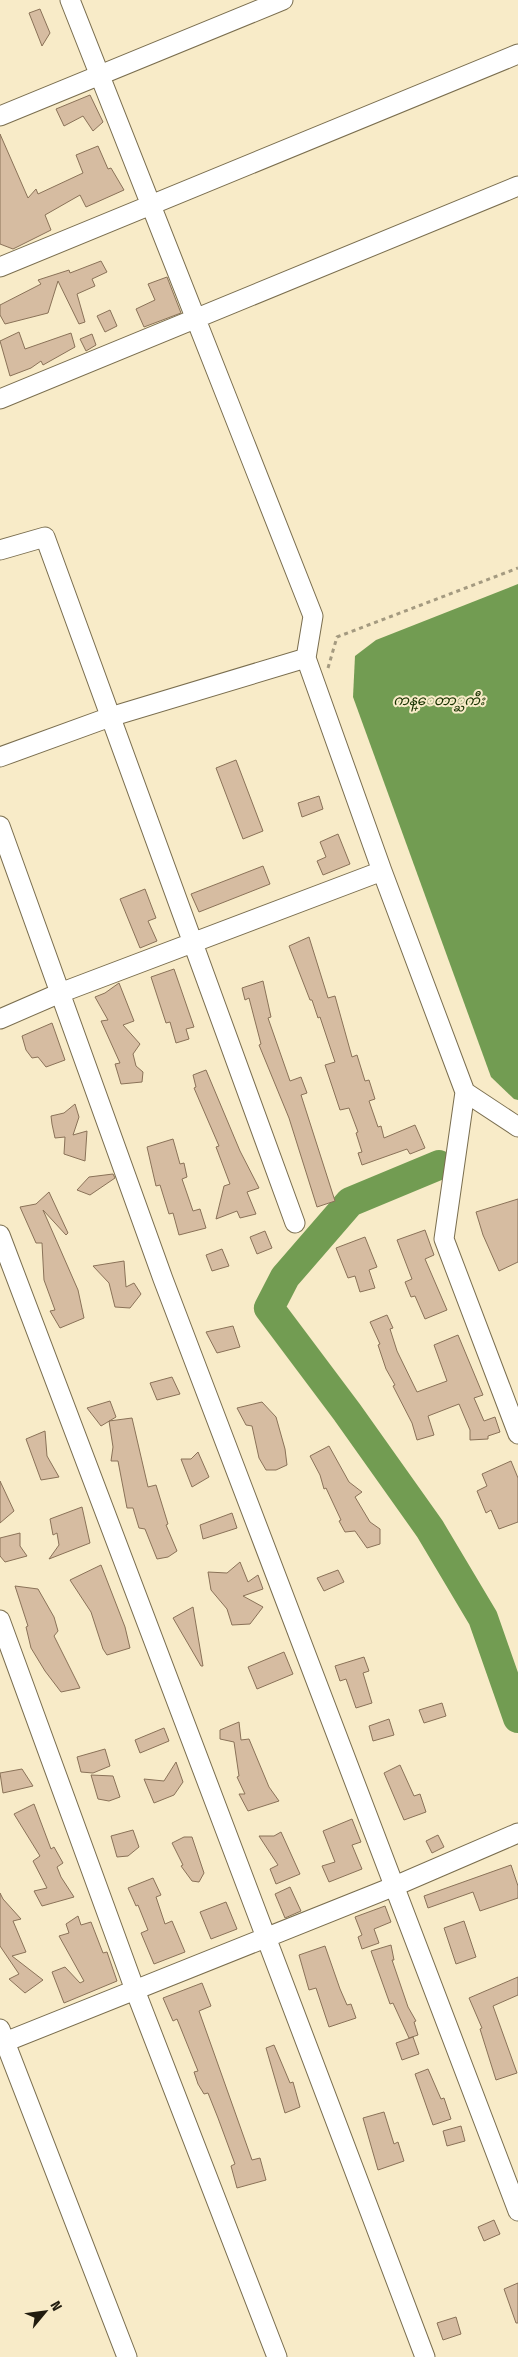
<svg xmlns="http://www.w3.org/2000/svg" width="518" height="2357" font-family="'Fira Sans Condensed','Noto Sans Myanmar',sans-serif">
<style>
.water{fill:#729c52}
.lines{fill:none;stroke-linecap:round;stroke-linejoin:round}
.river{stroke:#729c52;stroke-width:30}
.building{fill:#d6bca1;stroke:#8a7258}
.minor-casing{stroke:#7a6e4f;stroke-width:21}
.path{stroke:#a49a80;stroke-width:3;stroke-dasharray:4 4;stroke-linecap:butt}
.minor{stroke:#fff;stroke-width:19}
.labels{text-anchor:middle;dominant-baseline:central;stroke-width:4;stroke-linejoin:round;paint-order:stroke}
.water-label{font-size:14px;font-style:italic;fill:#183200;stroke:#f8ebc8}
</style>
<rect width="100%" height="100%" fill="#f8ebc8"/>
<!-- water -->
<path class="water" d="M518 584V1100L514 1099 491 1077 353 697 355 656 376 640Z"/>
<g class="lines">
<!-- river -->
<path class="river" d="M439 1165 350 1202 285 1277 269 1308 347 1412 430 1529 483 1618 518 1718"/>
</g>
<!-- building -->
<path class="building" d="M40 9 50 33 42 46 29 13Z
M90 95 103 122 93 131 83 116 64 126 56 109Z
M0 134 28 198 36 189 38 194 83 173 76 155 98 146 108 169 111 168 124 190 86 207 80 195 45 215 51 230 13 249 0 244Z
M101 261 107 272 92 279 95 286 77 294 85 322 79 324 58 281 48 313 5 324 0 315V305L41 284 38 280 69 270 70 273Z
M167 277 181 313 144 327 136 309 155 300 148 284Z
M110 310 117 326 105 332 97 316Z
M19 332 25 349 71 333 75 347 43 365 41 361 31 368 10 376 0 341Z
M92 334 96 345 86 351 80 339Z
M236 760 263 831 243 839 216 768Z
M319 796 323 809 302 817 298 803Z
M338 834 350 864 323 875 317 861 326 857 320 842Z
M263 866 270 884 199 912 191 894Z
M145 889 156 918 148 921 157 941 140 948 120 899Z
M309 937 328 998 335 996 352 1057 357 1055 365 1081 369 1080 375 1099 369 1101 378 1127 381 1126 384 1138 415 1125 425 1148 410 1154 407 1149 362 1165 358 1153 362 1152 356 1133 358 1132 349 1108 340 1110 325 1065 335 1062 320 1017 318 1018 312 1000H310L289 946Z
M174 969 194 1027 186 1029 189 1039 176 1043 170 1022 166 1023 151 977Z
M263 981 271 1017 268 1018 290 1081 301 1077 307 1093 301 1095 335 1201 317 1207 289 1118 259 1045 261 1044 249 998 245 1000 242 988Z
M119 983 134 1021 123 1025 140 1044 133 1054 136 1066 143 1072 142 1082 121 1084 115 1064 120 1063 101 1021 108 1020 95 997 105 993Z
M52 1023 65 1060 46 1067 38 1057 32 1058 26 1050 22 1036Z
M206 1070 240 1151 259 1188 247 1192 256 1214 240 1218 237 1211 216 1219 224 1186 230 1184 216 1147 219 1146 194 1088 196 1087 193 1075Z
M75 1104 79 1117 73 1135 87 1131 85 1161 64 1154 65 1137 55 1138 52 1124 51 1116 64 1113Z
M173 1139 180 1164 184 1163 187 1177 182 1179 193 1211 200 1209 206 1228 179 1235 173 1213 169 1214 160 1185 156 1186 147 1147Z
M113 1174 115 1178 90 1195 77 1190 89 1177Z
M49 1192 68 1233 66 1235 43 1210 78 1290 84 1318 60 1328 50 1311 55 1310 44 1280 42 1243H36L20 1207 36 1204Z
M518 1199V1262L499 1271 483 1235 476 1212Z
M425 1230 434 1255 425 1259 447 1310 425 1319 415 1296 411 1297 405 1282 412 1279 397 1240Z
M265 1231 272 1248 257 1254 250 1237Z
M365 1237 377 1267 369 1270 375 1288 360 1292 355 1276 348 1278 336 1248Z
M222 1249 229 1266 212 1271 206 1255Z
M124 1261 126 1287 134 1283 141 1294 130 1308 115 1307 109 1283 93 1266Z
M387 1315 393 1328 390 1329 397 1351 417 1392 447 1381 434 1345 458 1335 483 1395 474 1398 484 1421 495 1417 500 1432 488 1436V1439L470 1440V1430L459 1404 428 1416 434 1435 417 1440 412 1423 393 1386 395 1385 386 1369 378 1345 380 1344 370 1322Z
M233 1326 240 1347 217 1353 206 1332Z
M172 1377 180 1394 157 1400 150 1383Z
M110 1401 116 1417 101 1426 87 1408Z
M262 1402 276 1417 285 1449 287 1465 276 1470H266L259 1458 252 1426 246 1425 237 1408Z
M132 1418 148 1487 156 1485 168 1524 166 1525 177 1551 168 1557 157 1559 145 1529 139 1528 133 1508H127L118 1461H111L113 1447 109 1421Z
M45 1431 47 1456 59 1477 41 1480 26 1439Z
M329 1446 349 1482 362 1492 355 1497 370 1522 380 1529V1544L367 1548 355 1531 345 1532 339 1521 341 1520 326 1488 324 1489 320 1475 310 1456Z
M198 1452 209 1477 192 1487 181 1459H191Z
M511 1461 518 1478V1522L499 1529 491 1510 486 1513 477 1491 487 1486 482 1474Z
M0 1481 14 1511 0 1523Z
M82 1507 90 1543 49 1559 59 1545 57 1533 53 1535 50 1519Z
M232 1513 237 1528 203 1539 200 1525Z
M20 1533V1546L27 1556 5 1562 0 1556V1538Z
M240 1562 248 1582 258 1575 263 1589 243 1596 263 1607 250 1624 232 1625 227 1609 211 1590 208 1572 227 1573Z
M101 1565 125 1627 130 1648 107 1655 103 1649 91 1612 70 1580Z
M338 1570 344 1582 324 1591 317 1578Z
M15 1586 38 1589 54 1617 58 1631 54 1636 80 1688 61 1692 45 1671 31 1648 26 1627 28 1626Z
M193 1607 203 1666H201L173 1618Z
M284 1652 293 1674 257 1689 248 1667Z
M364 1657 369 1671 363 1673 372 1703 356 1708 346 1679 340 1681 335 1666Z
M442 1703 446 1716 424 1723 419 1710Z
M389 1719 394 1735 373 1741 369 1726Z
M239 1722 241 1740 249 1739 269 1787 279 1801 248 1811 239 1794H245L237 1777 239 1776 234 1742 220 1739V1730Z
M164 1728 169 1741 140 1753 135 1740Z
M105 1749 110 1766 93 1773 81 1772 77 1757Z
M176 1762 183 1782 174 1795 154 1803 144 1779 164 1781Z
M400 1765 414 1796 420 1794 426 1812 404 1820 384 1773Z
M22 1769 33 1786 3 1793 0 1773Z
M91 1775 113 1776 120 1797 109 1801 98 1799Z
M34 1804 51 1849 54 1847 63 1863 57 1867 61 1877 74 1897 42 1906 34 1891 47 1888 33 1861 40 1856 14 1814Z
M352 1819 361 1842 352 1845 362 1869 329 1882 322 1866 335 1862 323 1831Z
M133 1830 139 1847 128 1856 117 1857 111 1836Z
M281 1832 300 1874 276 1884 270 1869 278 1865 259 1836H274Z
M438 1835 444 1847 432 1853 426 1841Z
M184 1837H192L204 1873 199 1882 192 1881 181 1866 183 1865 172 1843Z
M511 1865 518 1886V1898L480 1911 473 1892 428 1908 424 1896Z
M153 1878 161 1895 156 1897 165 1924 172 1921 185 1952 154 1964 141 1933 148 1930 138 1905 136 1906 128 1888Z
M290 1887 301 1911 285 1918 275 1894Z
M0 1893 3 1899 21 1919 13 1921 26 1952 12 1956 43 1980 25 1993 9 1979 19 1974 0 1946Z
M226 1902 237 1929 211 1939 200 1912Z
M385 1906 391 1922 374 1929 379 1943 362 1949 358 1937 362 1935 355 1917Z
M78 1916 81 1925 91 1922 103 1953 107 1952 117 1981 64 2003 52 1972 65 1967 80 1983 84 1981 59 1936 69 1933 66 1924Z
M464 1921 476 1957 456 1964 444 1928Z
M391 1945 394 1960H392L408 2007 416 2021 414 2022 418 2035 409 2038 393 2003 390 2004 371 1951Z
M325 1946 340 1989 347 2005 351 2004 356 2018 329 2027 316 1988 309 1990 299 1955Z
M518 1977V1995L493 2006 517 2073 496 2080 480 2029 482 2028 469 1998Z
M202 1983 211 2006 199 2011 252 2160 260 2158 266 2180 237 2188 231 2166 235 2164 218 2118 208 2093 204 2094 198 2084 194 2072 198 2071 177 2019 173 2021 163 1998Z
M413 2037 419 2054 402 2060 396 2043Z
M274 2045 290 2083 293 2082 300 2107 285 2113 266 2048Z
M428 2069 441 2099 444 2098 451 2119 433 2125 415 2074Z
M384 2112 394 2144 398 2142 404 2161 378 2170 363 2118Z
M461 2126 465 2141 447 2146 443 2131Z
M494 2220 500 2234 484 2241 478 2227Z
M518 2283V2323H516L504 2289Z
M456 2317 461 2334 443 2340 437 2323Z"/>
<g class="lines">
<defs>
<path id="minor" d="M70 0 313 616 306 658 382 871 465 1092 444 1239 518 1434
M0 116 283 0
M0 267 518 54
M0 399 518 186
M0 550 45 537 295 1223
M0 757 110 717 306 658
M0 826 163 1279 518 2211
M0 1019 60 993 382 871
M465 1092 518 1127
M0 1235 425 2357
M0 1620 135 1990 277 2357
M0 2029 127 2357
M0 2044 395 1886 518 1833"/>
</defs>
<!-- minor casing -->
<use href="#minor" class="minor-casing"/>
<!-- path -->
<path class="path" d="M328 668 337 637 518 568"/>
<!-- minor -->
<use href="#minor" class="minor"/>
</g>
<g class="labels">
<!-- water labels -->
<g class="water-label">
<text x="439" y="700">ကန္ေတာ္ႀကီး</text>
</g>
</g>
<!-- north arrow -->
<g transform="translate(45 2312) rotate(61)" stroke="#f8ebc8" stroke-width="4" paint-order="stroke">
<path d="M0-4L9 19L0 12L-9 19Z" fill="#201b0e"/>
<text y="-8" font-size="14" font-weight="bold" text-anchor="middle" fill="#201b0e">N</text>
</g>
</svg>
